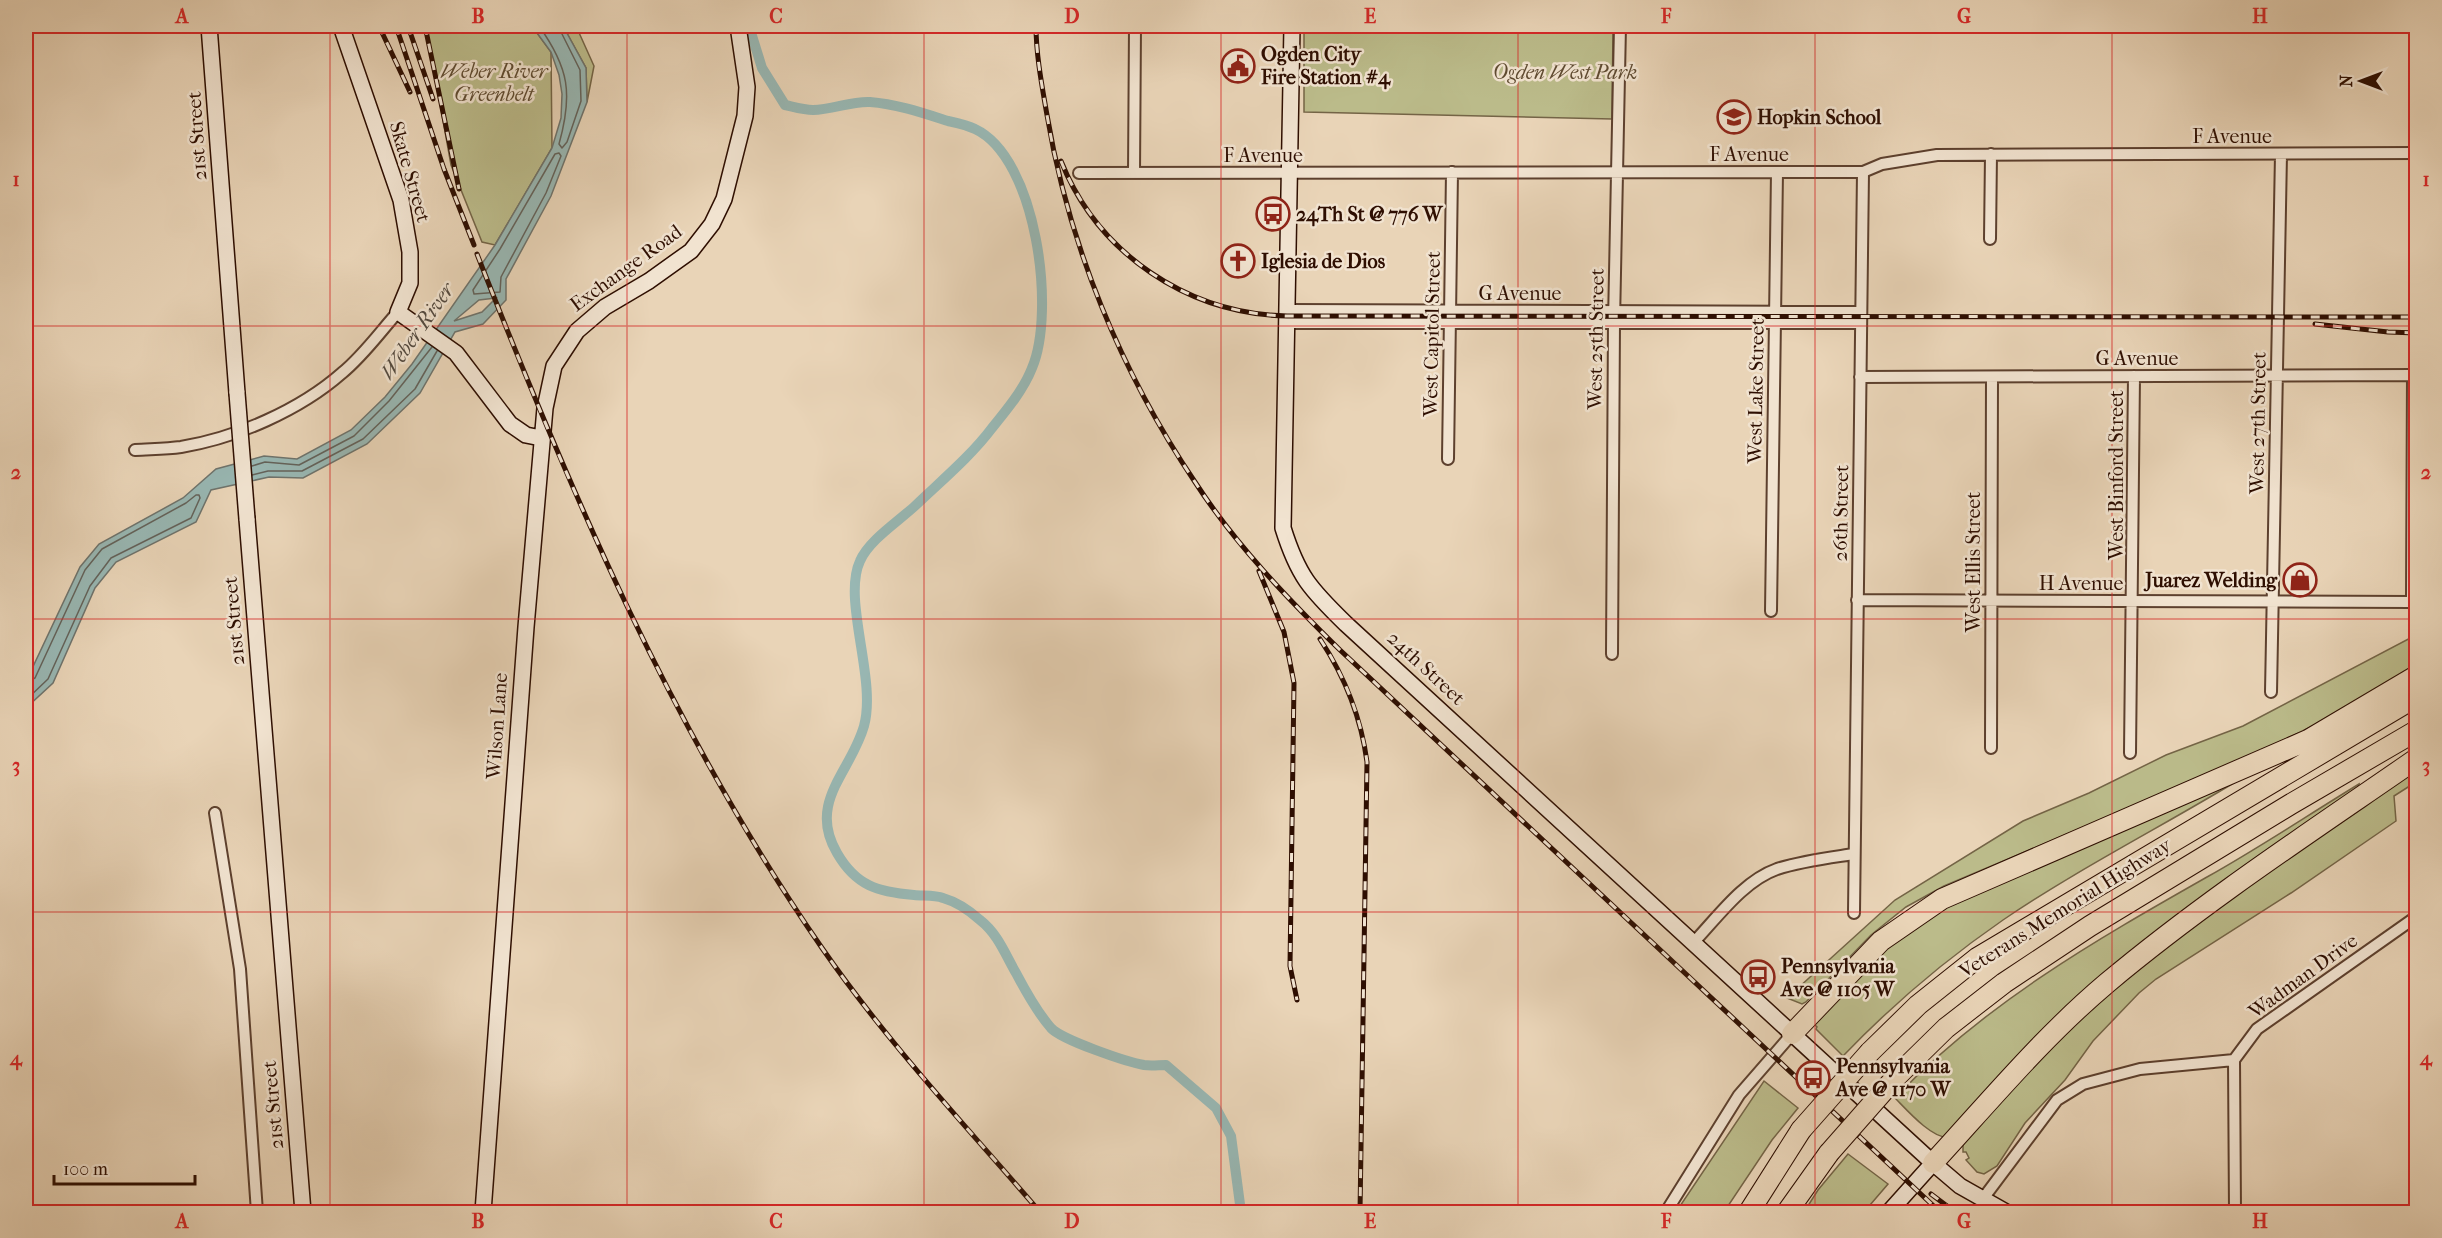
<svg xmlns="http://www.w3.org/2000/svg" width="2442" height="1238" font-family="'IM FELL French Canon',serif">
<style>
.green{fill:#bbbb8a;stroke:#746446;stroke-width:1.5}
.water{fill:#98b7b3;stroke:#6e736c;stroke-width:1.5;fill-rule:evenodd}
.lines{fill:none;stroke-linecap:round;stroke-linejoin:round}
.shore{stroke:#63625a;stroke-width:1.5}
.canal{stroke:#98b7b3;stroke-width:10}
.street-casing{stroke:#5d402e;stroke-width:14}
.secondary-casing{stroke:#2e0e01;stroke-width:18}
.highway-casing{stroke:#2e0e01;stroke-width:22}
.street{stroke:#f1e3d0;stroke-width:10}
.secondary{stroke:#f1e3d0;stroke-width:15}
.highway{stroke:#e9d4b7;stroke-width:20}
.rail-casing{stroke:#2e0e01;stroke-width:5}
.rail{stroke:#f1e3d0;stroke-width:3;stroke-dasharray:9;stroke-linecap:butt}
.secondary-bridge-casing{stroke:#2e0e01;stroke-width:18;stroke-linecap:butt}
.highway-bridge-casing{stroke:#2e0e01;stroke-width:22;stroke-linecap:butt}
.secondary-bridge{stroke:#f1e3d0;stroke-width:15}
.highway-bridge{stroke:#e9d4b7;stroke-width:20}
.grid{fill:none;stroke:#d62828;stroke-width:1.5;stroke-opacity:0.55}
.labels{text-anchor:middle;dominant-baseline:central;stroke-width:5;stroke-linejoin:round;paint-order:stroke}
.poi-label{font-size:20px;font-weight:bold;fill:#2e0e01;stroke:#f1e3d0;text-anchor:start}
.park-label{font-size:20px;font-style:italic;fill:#5f4b31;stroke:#f1e3d0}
.street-label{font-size:20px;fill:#2e0e01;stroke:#f1e3d0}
.water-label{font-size:21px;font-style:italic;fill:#53493f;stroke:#f1e3d0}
.neatline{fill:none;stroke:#d62828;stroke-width:2}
.grid-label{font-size:20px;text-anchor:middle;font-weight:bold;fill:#d62828}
</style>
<rect width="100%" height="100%" fill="#e9d4b7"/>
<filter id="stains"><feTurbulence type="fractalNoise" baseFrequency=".00333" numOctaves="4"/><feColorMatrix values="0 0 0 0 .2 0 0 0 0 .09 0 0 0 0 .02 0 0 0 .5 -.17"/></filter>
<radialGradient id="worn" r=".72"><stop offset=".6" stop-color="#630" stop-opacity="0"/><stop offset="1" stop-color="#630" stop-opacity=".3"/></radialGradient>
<!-- green -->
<path class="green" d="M426 26H532L551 52 552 148 495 245 482 242 451 165Z
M563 26H576L594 66 587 102 586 68Z
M1304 26H1613L1612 119 1304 112Z
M2416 635V667L2315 725 2242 760 1944 886 1906 907 1871 935 1806 1002 1802 1004 1787 998 1895 900 2023 821 2089 793 2166 755 2243 726Z
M2416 761V782L2394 796 2396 821 2291 893 2156 979 2139 993 2093 1041 2065 1080 2025 1123 1997 1166 1984 1174 1977 1172 1966 1160 1969 1158 1966 1152H1963V1141L2034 1063 2124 978Z
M2265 764C2179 818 2087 863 2003 920 1945 960 1892 1005 1843 1056L1816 1029 1817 1027 1814 1024 1860 967 1930 913Z
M2359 784 2358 788 2232 882 1948 1137C1932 1139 1906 1109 1895 1098 1984 1004 2096 940 2207 877 2259 848 2308 815 2359 784Z
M1764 1081 1798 1108 1772 1140 1724 1212H1676Z
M1848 1154 1888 1184 1864 1212H1804L1818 1190Z"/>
<!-- water -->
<path class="water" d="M532 26H563L586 68 587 102 551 196 506 279V300L483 324 455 332 420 393 367 444 303 478 269 477 211 490 196 522 116 562 95 588 53 683 26 708V678L29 675 80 567 99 544 183 498 216 469 264 456 297 459 351 430 385 397 412 364 495 245 552 148 561 118 562 94 559 75 551 52ZM496 298 482 312 454 321 479 300Z"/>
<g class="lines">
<!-- shore -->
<path class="shore" d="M539 26C569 68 573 94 559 144L562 148 567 142 581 101 580 70 558 26
M559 153 561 156 546 193 501 277 500 292 474 294 473 290 500 249 555 154Z
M252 466 265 462 299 465 354 436 389 401 432 347
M252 475 268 471H302L363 439 415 389 437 351
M26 682 35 678 85 570 102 549 186 503 196 495H199L200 498 191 518 111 558 90 586 48 679 26 700"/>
<!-- canal -->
<path class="canal" d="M749 26 762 68 785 105C794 107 804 110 813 110 832 110 851 101 870 102 897 104 923 113 948 121 957 123 967 125 975 129 1037 158 1056 312 1032 368 1024 389 1006 411 992 428 971 456 941 481 916 505 899 521 869 540 860 561 842 600 877 679 864 726 851 772 807 802 837 853 856 886 878 892 914 895 923 896 935 895 943 898 957 902 970 911 980 920 998 934 1005 954 1016 973 1026 992 1037 1012 1051 1028 1062 1040 1127 1062 1144 1065 1151 1066 1159 1065 1166 1065L1216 1108 1231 1136 1241 1212"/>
<defs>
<path id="street" d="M1079 173 1863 172 1882 164 1937 155 2416 153
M1134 173 1135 26
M1990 239 1991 154
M1287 310 1861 312
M1287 323H1861
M135 450C150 449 166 449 181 447 236 438 300 410 342 373 363 356 380 332 398 312
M1448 459 1452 172
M1857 600 2412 602 2413 375 1860 377
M1771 611 1777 172
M1612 654 1614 322 1620 26
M2271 692 2281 154
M1991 748 1992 377
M2130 753 2134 376
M215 813 240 969 257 1212
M1854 913 1863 172
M1693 943C1717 918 1743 881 1777 869 1802 861 1828 858 1854 854
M2234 1060 2235 1212
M1982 1200 2057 1100 2083 1084 2140 1069 2234 1060 2257 1029 2416 917
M1666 1212 1739 1095 1792 1034"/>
<path id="secondary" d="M209 26 237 393
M341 26 401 200 410 252V283L398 312 456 353 510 424 526 435 541 438
M1292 26 1283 528C1298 576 1310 589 1346 624L1933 1163 1960 1186 2006 1212
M247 519 303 1212
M483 1212 526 627 545 408 554 366 577 331 605 307 649 281 691 251 712 224 724 199 745 116 747 87 738 26
M1889 1212 1933 1163"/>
<path id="highway" d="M1792 1034 1881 941 1942 899 2308 740 2416 676
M1870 1052 1918 1005 1977 958 2416 697
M1895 1078 1946 1028 2004 983 2090 926 2291 804 2416 731
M1933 1163C1989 1102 2043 1037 2107 983 2205 901 2312 831 2416 759
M1749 1212 1801 1130
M1787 1212 1829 1153"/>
</defs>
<!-- street casing -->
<use href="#street" class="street-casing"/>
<!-- secondary casing -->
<use href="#secondary" class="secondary-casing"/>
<!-- highway casing -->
<use href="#highway" class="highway-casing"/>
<!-- street -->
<use href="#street" class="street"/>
<!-- secondary -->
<use href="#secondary" class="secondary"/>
<!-- highway -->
<use href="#highway" class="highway"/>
<defs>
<path id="rail" d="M379 26 410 92
M396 26 444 169 474 245
M408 26 433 99
M425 26 459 189
M1036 26C1036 55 1042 86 1047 115 1069 246 1121 372 1195 482 1235 544 1288 599 1340 650L1940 1212
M1061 161C1098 254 1188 314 1287 316L2416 317
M477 254C572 496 674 734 822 948 887 1042 966 1126 1040 1212
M2315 324 2388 332 2416 333
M1259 571 1284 632 1294 683 1290 966 1297 1000
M1320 639C1345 677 1361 717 1367 762L1360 1212
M1931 1194 1955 1212"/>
</defs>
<!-- rail casing -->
<use href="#rail" class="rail-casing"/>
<!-- rail -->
<use href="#rail" class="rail"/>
<defs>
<path id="secondary-bridge" d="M237 393 247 519"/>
<path id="highway-bridge" d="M1801 1130 1870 1052
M1829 1153 1895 1078"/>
</defs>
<!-- secondary-bridge casing -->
<use href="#secondary-bridge" class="secondary-bridge-casing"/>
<!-- highway-bridge casing -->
<use href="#highway-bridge" class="highway-bridge-casing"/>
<!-- secondary-bridge -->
<use href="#secondary-bridge" class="secondary-bridge"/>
<!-- highway-bridge -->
<use href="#highway-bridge" class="highway-bridge"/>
</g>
<!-- grid -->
<path class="grid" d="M330 26V1212M627 26V1212M924 26V1212M1221 26V1212M1518 26V1212M1815 26V1212M2112 26V1212M26 326H2416M26 619H2416M26 912H2416"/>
<!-- icons -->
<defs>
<symbol id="civic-ring" viewBox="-11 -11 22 22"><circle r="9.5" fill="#f1e3d0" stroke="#8f2418" stroke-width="1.5"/><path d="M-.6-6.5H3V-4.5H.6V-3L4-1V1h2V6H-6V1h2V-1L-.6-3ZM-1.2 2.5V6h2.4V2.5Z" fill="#8f2418"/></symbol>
<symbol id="school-ring" viewBox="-11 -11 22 22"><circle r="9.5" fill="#f1e3d0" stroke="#8f2418" stroke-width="1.5"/><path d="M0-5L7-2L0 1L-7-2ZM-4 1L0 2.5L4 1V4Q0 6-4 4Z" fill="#8f2418"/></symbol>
<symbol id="bus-ring" viewBox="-11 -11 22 22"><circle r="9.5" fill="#f1e3d0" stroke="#8f2418" stroke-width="1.5"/><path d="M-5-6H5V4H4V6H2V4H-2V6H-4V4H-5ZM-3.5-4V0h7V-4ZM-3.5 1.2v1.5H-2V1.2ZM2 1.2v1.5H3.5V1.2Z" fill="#8f2418"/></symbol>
<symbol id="church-ring" viewBox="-11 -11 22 22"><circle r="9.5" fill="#f1e3d0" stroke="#8f2418" stroke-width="1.5"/><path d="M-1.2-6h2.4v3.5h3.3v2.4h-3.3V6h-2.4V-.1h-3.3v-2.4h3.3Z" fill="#8f2418"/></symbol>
<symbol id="shop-ring" viewBox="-11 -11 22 22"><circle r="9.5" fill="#f1e3d0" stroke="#8f2418" stroke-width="1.5"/><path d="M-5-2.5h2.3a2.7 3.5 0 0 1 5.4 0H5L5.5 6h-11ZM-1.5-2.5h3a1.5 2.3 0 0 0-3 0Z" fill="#8f2418"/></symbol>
</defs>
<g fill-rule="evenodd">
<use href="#civic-ring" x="1219" y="47" width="38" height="38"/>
<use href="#school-ring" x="1715" y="98" width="38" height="38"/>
<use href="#bus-ring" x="1254" y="195" width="38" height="38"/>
<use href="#church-ring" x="1219" y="242" width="38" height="38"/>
<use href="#shop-ring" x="2281" y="561" width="38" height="38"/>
<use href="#bus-ring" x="1739" y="958" width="38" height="38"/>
<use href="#bus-ring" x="1794" y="1059" width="38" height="38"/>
</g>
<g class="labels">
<!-- poi labels -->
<g class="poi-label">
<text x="1261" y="54">Ogden City<tspan x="1261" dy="23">Fire Station #4</tspan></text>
<text x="1757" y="117">Hopkin School</text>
<text x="1296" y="214">24Th St @ 776 W</text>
<text x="1261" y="261">Iglesia de Dios</text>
<text x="2277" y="580" text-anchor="end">Juarez Welding</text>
<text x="1781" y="966">Pennsylvania<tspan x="1781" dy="23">Ave @ 1105 W</tspan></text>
<text x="1836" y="1066">Pennsylvania<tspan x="1836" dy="23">Ave @ 1170 W</tspan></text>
</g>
<!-- park labels -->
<g class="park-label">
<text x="494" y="71">Weber River<tspan x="494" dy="23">Greenbelt</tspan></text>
<text x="1565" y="72">Ogden West Park</text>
</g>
<!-- street labels -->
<g class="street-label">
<text transform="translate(197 136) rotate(-94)">21st Street</text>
<text x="2232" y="136">F Avenue</text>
<text x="1749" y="154">F Avenue</text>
<text x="1263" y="155">F Avenue</text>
<text transform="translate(410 172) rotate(74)">Skate Street</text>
<text transform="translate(626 268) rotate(-36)">Exchange Road</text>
<text x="1520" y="293">G Avenue</text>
<text transform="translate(1432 334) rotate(-89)">West Capitol Street</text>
<text transform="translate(1596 339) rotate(-89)">West 25th Street</text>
<text x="2137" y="358">G Avenue</text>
<text transform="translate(1756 391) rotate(-89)">West Lake Street</text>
<text transform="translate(2258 423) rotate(-89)">West 27th Street</text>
<text transform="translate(2116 475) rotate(-90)">West Binford Street</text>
<text transform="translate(1841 513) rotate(-89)">26th Street</text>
<text transform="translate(1973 562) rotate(-90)">West Ellis Street</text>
<text x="2081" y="583">H Avenue</text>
<text transform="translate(234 621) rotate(-95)">21st Street</text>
<text transform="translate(1426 668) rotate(43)">24th Street</text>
<text transform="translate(497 726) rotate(-86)">Wilson Lane</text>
<text transform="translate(2065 908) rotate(-32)">Veterans Memorial Highway</text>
<text transform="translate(2303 976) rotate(-36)">Wadman Drive</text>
<text transform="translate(273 1105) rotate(-95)">21st Street</text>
</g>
<!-- water labels -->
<g class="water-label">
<text transform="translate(417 331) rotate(-55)">Weber River</text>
</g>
</g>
<!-- margin -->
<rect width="2442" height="1238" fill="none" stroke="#e9d4b7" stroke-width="66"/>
<!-- north arrow -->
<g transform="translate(2361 81) rotate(270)" stroke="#f1e3d0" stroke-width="4.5" paint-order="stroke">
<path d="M0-4.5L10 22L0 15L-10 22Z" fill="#2e0e01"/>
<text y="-9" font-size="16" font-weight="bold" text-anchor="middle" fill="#2e0e01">N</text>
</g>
<!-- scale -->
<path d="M54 1175v9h141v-9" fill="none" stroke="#2e0e01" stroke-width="3"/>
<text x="63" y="1175" font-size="18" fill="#2e0e01" stroke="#f1e3d0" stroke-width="4.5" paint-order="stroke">100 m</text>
<rect x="33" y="33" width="2376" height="1172" class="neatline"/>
<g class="grid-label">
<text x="182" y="23">A</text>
<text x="478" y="23">B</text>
<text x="776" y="23">C</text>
<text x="1072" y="23">D</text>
<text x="1370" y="23">E</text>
<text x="1666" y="23">F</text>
<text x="1964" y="23">G</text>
<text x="2260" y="23">H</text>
<text x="16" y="186">1</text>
<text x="2426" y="186">1</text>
<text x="16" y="479">2</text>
<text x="2426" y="479">2</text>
<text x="16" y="772">3</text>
<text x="2426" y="772">3</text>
<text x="16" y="1065">4</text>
<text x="2426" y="1065">4</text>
<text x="182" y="1228">A</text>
<text x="478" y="1228">B</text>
<text x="776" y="1228">C</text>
<text x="1072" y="1228">D</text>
<text x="1370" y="1228">E</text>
<text x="1666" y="1228">F</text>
<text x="1964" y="1228">G</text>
<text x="2260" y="1228">H</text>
</g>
<rect width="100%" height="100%" filter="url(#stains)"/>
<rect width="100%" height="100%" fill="url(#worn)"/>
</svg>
